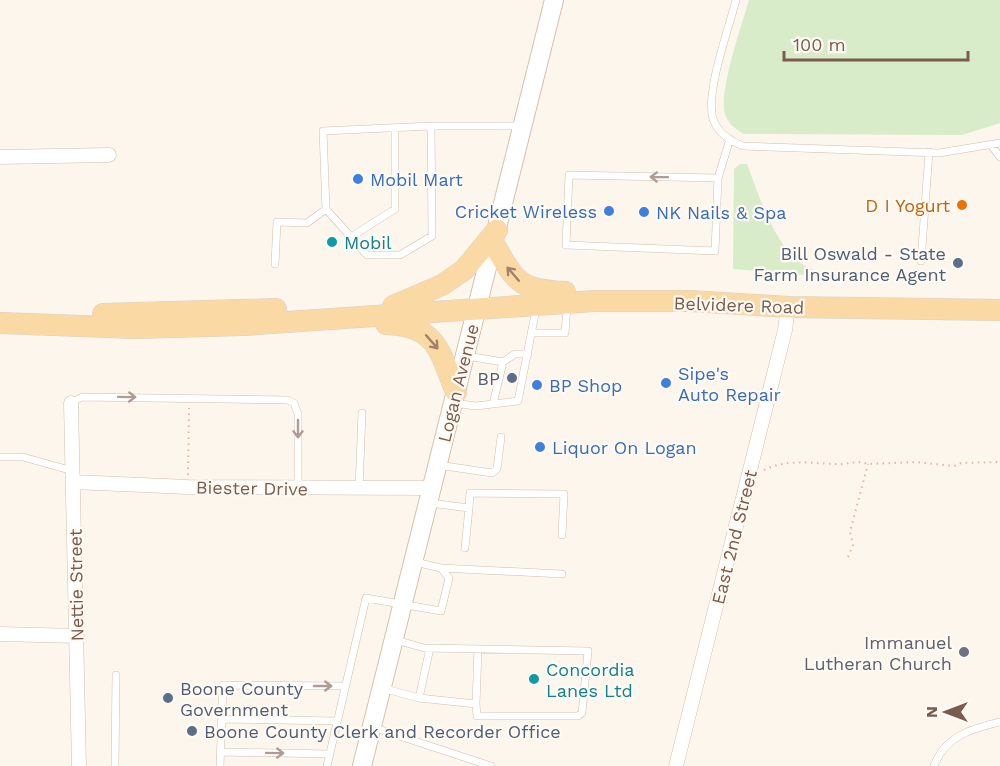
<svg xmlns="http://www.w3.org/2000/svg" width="1000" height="766" font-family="'Work Sans',sans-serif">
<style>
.green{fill:#d8ecc9}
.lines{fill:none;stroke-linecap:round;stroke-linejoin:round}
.lane-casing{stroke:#d1beb0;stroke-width:8}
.street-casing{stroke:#d1beb0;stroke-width:15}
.secondary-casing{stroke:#d6c0b0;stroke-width:20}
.primary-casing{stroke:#dad1cd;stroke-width:22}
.path{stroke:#d9b8a5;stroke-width:2;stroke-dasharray:1.5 4.5;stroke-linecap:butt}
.lane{stroke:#fff;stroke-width:7}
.street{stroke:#fff;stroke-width:14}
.secondary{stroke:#fff;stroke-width:18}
.primary{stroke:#fbd9a5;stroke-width:21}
.oneway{stroke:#af9d94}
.oneway2{stroke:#a18267}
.shop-dot{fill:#3f7fe0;stroke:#fffaf3;stroke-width:2}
.food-dot{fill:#e8710a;stroke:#fffaf3;stroke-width:2}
.culture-dot{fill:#0f9aa8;stroke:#fffaf3;stroke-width:2}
.service-dot{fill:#5c6f8a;stroke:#fffaf3;stroke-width:2}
.worship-dot{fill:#6b7280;stroke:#fffaf3;stroke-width:2}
.labels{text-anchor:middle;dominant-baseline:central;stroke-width:4.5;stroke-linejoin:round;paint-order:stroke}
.shop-label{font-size:18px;fill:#366cbe;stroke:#fffaf3;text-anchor:start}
.food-label{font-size:18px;fill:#c56008;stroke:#fffaf3;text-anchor:end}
.culture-label{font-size:18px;fill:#0d838f;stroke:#fffaf3;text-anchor:start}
.service-label{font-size:18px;fill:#4e5e75;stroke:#fffaf3;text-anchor:end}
.street-label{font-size:18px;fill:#7a5c4d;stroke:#fffaf3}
.worship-label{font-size:18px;fill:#5b616d;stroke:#fffaf3;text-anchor:end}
</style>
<rect width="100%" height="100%" fill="#fdf6ec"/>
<!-- green -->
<path class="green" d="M749 0H1000V123L962 135 743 134C735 128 728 124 725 114 718 93 742 24 749 0Z
M740 164H747C758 193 777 253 807 267 818 272 831 274 842 278L733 269 734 169Z"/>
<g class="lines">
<defs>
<path id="lane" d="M736 0C729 28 705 93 713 119 718 133 730 141 743 146L939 153 1000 143
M431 126 323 131 326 209 367 255H400L432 236 431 126H521
M991 145 1000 157
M718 178 569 175 566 245 715 251 718 178 730 139
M351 237 395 209V128
M921 261 929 152
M275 264 277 222 307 223 326 209
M531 333H565L567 307
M467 356 503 362 493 404
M503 362 515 354H528
M71 403 82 397 288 400 294 403 298 414V488
M453 403 476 406 518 401 536 309
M0 457H23L73 471
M438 465 492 473 497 469 501 437
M359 489 362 413
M430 503 469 508 470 493 564 494 562 535
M465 548 469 508
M441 568 562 574
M382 688 419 698 476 704 477 716H578L582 713 588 651 424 648 396 640
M419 698 430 648
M476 704 478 649
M222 719 336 721
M372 727 491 766
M221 752 329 754
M115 766 116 675
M220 766 223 685 344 686
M327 766 366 598 441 611 449 578 441 568 415 562
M934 766C945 736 971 729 1000 722"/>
<path id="street" d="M0 157 109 155
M71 403 79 766
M73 482 188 487 431 488
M0 634 77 636
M676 766 785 330 788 307"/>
<path id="secondary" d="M362 766 554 0"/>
<path id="primary" d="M494 244C516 282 519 290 565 292
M393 306 442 285 464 270 497 230
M103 314 276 309
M0 323 135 328 244 325 594 301H691L788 307 1000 310
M386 324C438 326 439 351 456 392"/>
</defs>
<!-- lane casing -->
<use href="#lane" class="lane-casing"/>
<!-- street casing -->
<use href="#street" class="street-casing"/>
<!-- secondary casing -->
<use href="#secondary" class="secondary-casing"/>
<!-- primary casing -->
<use href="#primary" class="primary-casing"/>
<!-- path -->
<path class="path" d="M764 470C787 458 814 464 839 464 850 464 858 460 868 464L916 462 954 466 961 463 1000 462
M188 475 189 408
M848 557 853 545 850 532 868 464"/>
<!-- lane -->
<use href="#lane" class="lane"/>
<!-- street -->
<use href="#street" class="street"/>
<!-- secondary -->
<use href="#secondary" class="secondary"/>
<!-- primary -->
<use href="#primary" class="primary"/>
</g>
<!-- one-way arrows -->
<defs><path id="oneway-shaft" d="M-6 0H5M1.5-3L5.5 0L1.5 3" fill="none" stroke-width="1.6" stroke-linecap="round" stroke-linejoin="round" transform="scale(1.5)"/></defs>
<g class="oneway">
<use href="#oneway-shaft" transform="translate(659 177) rotate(-179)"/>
<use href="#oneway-shaft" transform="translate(127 397) rotate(1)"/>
<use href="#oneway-shaft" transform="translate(298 429) rotate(90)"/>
<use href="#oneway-shaft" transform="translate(323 686)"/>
<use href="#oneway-shaft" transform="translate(275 753) rotate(1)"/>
</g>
<g class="oneway2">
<use href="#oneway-shaft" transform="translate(513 274) rotate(-131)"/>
<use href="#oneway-shaft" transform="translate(432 342) rotate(49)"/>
</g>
<!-- markers -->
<g class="shop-dot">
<circle cx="358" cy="179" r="6"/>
<circle cx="609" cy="211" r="6"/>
<circle cx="644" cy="212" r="6"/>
<circle cx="666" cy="383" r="6"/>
<circle cx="537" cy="385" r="6"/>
<circle cx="540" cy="447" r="6"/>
</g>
<circle class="food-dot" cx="962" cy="205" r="6"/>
<g class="culture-dot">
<circle cx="332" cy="242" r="6"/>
<circle cx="534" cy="679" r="6"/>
</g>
<g class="service-dot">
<circle cx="958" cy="263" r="6"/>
<circle cx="512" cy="378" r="6"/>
<circle cx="168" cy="698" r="6"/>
<circle cx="192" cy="731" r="6"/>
</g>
<circle class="worship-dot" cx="964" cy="652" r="6"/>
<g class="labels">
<!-- shop labels -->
<g class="shop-label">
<text x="370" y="179">Mobil Mart</text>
<text x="597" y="211" text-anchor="end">Cricket Wireless</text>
<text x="656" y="212">NK Nails &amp; Spa</text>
<text x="678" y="373">Sipe's<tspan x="678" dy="21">Auto Repair</tspan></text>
<text x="549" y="385">BP Shop</text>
<text x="552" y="447">Liquor On Logan</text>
</g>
<!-- food labels -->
<g class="food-label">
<text x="950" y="205">D I Yogurt</text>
</g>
<!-- culture labels -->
<g class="culture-label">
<text x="344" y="242">Mobil</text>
<text x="546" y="669">Concordia<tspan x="546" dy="21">Lanes Ltd</tspan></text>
</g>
<!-- service labels -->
<g class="service-label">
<text x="946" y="253">Bill Oswald - State<tspan x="946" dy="21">Farm Insurance Agent</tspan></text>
<text x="500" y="378">BP</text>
<text x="180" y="688" text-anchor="start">Boone County<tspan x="180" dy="21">Government</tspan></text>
<text x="204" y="731" text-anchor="start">Boone County Clerk and Recorder Office</text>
</g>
<!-- street labels -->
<g class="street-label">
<text transform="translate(739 305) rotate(2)">Belvidere Road</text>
<text transform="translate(458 383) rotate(-76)">Logan Avenue</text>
<text transform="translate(252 488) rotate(1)">Biester Drive</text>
<text transform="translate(734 537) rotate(-76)">East 2nd Street</text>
<text transform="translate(76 585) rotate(-91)">Nettie Street</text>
</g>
<!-- worship labels -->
<g class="worship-label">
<text x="952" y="642">Immanuel<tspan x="952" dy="21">Lutheran Church</tspan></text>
</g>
</g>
<!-- north arrow -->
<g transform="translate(946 712) rotate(270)" stroke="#fffaf3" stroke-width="4.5" paint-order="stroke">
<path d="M0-4.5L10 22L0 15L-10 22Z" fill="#7a5c4d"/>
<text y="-9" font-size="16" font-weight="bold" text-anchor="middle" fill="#7a5c4d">N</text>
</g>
<!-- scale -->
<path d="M784 51v9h184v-9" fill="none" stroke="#7a5c4d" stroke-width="3"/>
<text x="793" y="51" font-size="18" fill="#7a5c4d" stroke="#fffaf3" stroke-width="4.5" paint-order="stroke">100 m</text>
</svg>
